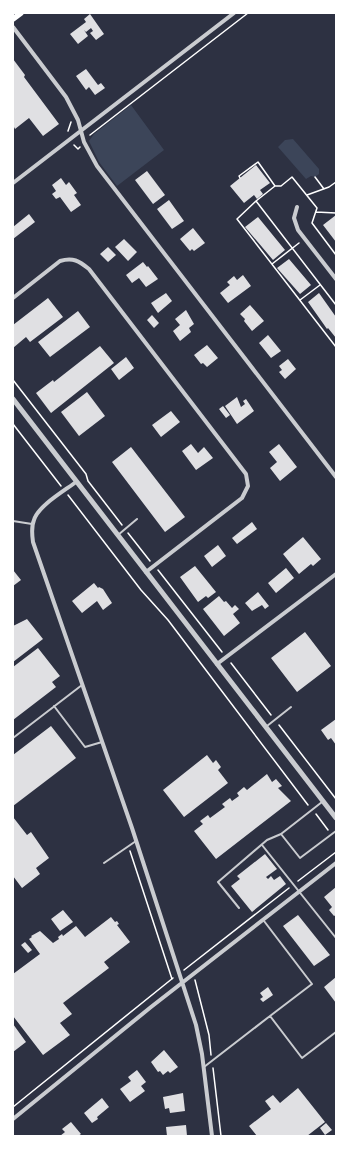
<svg xmlns="http://www.w3.org/2000/svg" width="349" height="1149" font-family="Quicksand,sans-serif">
<style>
.green{fill:#3c4559}
.building{fill:#e0e0e3}
.lines{fill:none;stroke-linecap:round;stroke-linejoin:round}
.path{stroke:#fff;stroke-width:1.5}
.service{stroke:#caccd0;stroke-width:2}
.minor{stroke:#caccd0;stroke-width:4}
.tertiary{stroke:#caccd0;stroke-width:5}
.secondary{stroke:#fff;stroke-width:5.5}
</style>
<rect width="100%" height="100%" fill="#2d3142"/>
<!-- green -->
<path class="green" d="M131 105 164 150 117 186 99 162 89 141 94 134Z
M293 139 319 169V174L315 177 311 176 306 179 278 147 285 140Z"/>
<!-- building -->
<path class="building" d="M90 14 104 34 96 40 90 33 93 31 91 28 86 32 84 30 88 36 78 44 70 34 86 22 84 19Z
M13 59 25 75 24 77 59 124 43 136 29 118 15 129 13 125Z
M86 69 98 85 101 83 105 88 95 95 89 87 86 90 76 76Z
M256 165 270 183 260 190 263 194 257 199 254 195 244 203 230 186Z
M147 171 165 195 153 204 135 180Z
M61 178 66 185 69 182 77 193 74 195 81 205 71 212 60 197 56 199 52 194 56 191 52 185Z
M169 200 184 221 172 229 157 209Z
M29 214 35 222 13 239V227Z
M336 215V242L323 225Z
M258 217 285 250 273 260 245 227Z
M193 228 205 243 194 251 192 249 190 251 180 239Z
M124 239 137 252 128 261 115 247Z
M108 247 116 255 108 262 100 254Z
M289 259 311 285 300 294 277 268Z
M143 262 147 267 148 266 158 279 146 287 139 278 132 283 126 275Z
M243 275 251 286 228 303 220 293 230 285 227 282 234 276 237 280Z
M166 293 172 301 158 313 151 303Z
M319 293 336 317V338L328 328 327 329 308 302Z
M48 298 63 317 30 342 26 337 13 348V325Z
M250 305 264 321 252 331 244 321 245 319 240 314Z
M186 310 194 324 189 328 191 332 180 341 173 331 180 325 175 319Z
M78 311 90 327 50 357 38 342Z
M152 315 159 323 154 328 147 320Z
M268 335 281 351 271 358 259 343Z
M207 345 218 358 207 367 203 363 201 364 194 355Z
M100 346 114 363 51 413 36 393 53 380 54 382Z
M126 357 134 368 119 380 111 369Z
M288 359 296 369 285 379 279 372 282 370 279 366Z
M87 392 105 416 79 436 61 412Z
M237 397 241 407 245 404 243 401 246 399 254 411 237 424 225 406Z
M223 406 230 415 226 418 219 409Z
M171 411 180 422 161 437 152 425Z
M191 444 198 453 204 447 213 458 196 470 182 451Z
M279 444 297 467 280 481 270 468 277 462 269 452Z
M131 447 185 517 165 532 112 462Z
M252 522 257 529 237 544 232 538Z
M303 537 321 559 313 566 311 564 299 574 283 554Z
M218 545 226 556 212 567 204 556Z
M195 566 216 592 208 598 206 596 198 602 180 577Z
M286 568 294 578 276 593 268 583Z
M13 570 21 580 13 586Z
M94 583 98 588 99 587 103 589 112 603 103 610 97 601 82 613 72 601Z
M258 592 269 606 265 609 262 605 252 611 245 603Z
M219 596 224 602 226 601 232 608 235 605 239 609 233 614 240 623 224 636 203 609Z
M27 619 43 639 13 662V626Z
M305 632 331 666 297 692 271 658Z
M38 648 60 676 52 682 56 687 13 720V667Z
M336 719V745L331 738 328 740 321 730Z
M51 726 76 758 13 806V755Z
M207 755 213 763 216 760 221 767 218 770 228 783 184 817 163 790Z
M267 774 272 782 276 779 282 786 278 788 291 801 216 859 194 831 203 824 200 821 208 815 210 818 225 807 222 804 230 798 232 801 239 796 237 793 244 787 247 790Z
M13 817 27 835 31 832 49 858 36 868 40 874 22 888 13 876Z
M265 854 277 869 266 877 268 879 271 876 274 880 280 876 286 884 252 912 231 886 240 879 237 876Z
M336 887V915L334 916 329 910 332 907 324 897Z
M63 910 73 922 60 931 51 919Z
M298 915 330 955 314 966 283 926Z
M111 917 115 922 117 921 119 924 117 925 130 942 104 962 109 968 63 1003 72 1014 60 1023 70 1035 43 1055 13 1016V974L40 954 29 939 32 937 31 936 40 931 53 943 59 939 58 937 62 934 63 936 76 926 85 937Z
M25 942 32 950 28 953 21 945Z
M336 977V1003L324 987Z
M268 987 273 995 263 1002 260 999 263 997 260 993Z
M13 1024 26 1042 13 1052Z
M164 1050 178 1067 170 1073 168 1071 163 1075 160 1071 158 1072 151 1062Z
M137 1070 146 1082 141 1086 145 1091 130 1102 120 1089 131 1081 128 1077Z
M298 1088 325 1122 307 1136H257L249 1126 271 1109 265 1101 273 1095 280 1103Z
M183 1093 185 1111 170 1113 169 1108 165 1109 163 1097Z
M102 1098 109 1107 97 1117 98 1119 92 1123 84 1113Z
M71 1122 81 1134 78 1136H60L65 1132 62 1129Z
M326 1123 332 1130 325 1135 320 1128Z
M186 1125 187 1136H167L166 1127Z"/>
<g class="lines">
<!-- path -->
<path class="path" d="M68 131 71 122
M90 135 248 13
M74 145 78 149 80 147
M315 177 324 189
M240 178 239 176 258 162 275 186H281L292 177 317 208 312 223 336 255
M275 186 256 201 336 305
M307 195 329 187 336 182
M256 201 237 219 336 347
M316 212 336 213
M272 264 299 243
M300 300 320 285
M13 380 86 474 88 481 122 525
M13 424 61 486
M68 495 141 590 168 620 308 805
M128 533 150 561
M158 570 222 652
M231 663 271 715
M279 725 336 799
M316 814 328 830
M130 851 172 979
M298 881 336 852
M184 970 289 888
M195 980 209 1035 211 1055
M213 1068 221 1136
M13 1107 173 978"/>
<!-- service -->
<path class="service" d="M13 521 32 524
M118 535 137 519
M54 706 85 747 102 742
M267 726 291 707
M13 738 82 685
M322 802 281 834 300 858 336 831
M262 845 336 938
M104 863 136 841
M239 908 218 882 267 840 281 834
M264 921 312 984 270 1016 302 1058 336 1032
M204 1067 270 1016"/>
<!-- minor -->
<path class="minor" d="M13 27 66 97 78 120 84 142 97 166 336 477
M13 183 234 13
M297 207 294 218 298 230 336 279
M13 298 60 261C73 257 79 261 89 269L246 474 248 486 242 498 146 572
M76 482C64 491 38 506 34 520 31 527 32 535 33 542L132 828 196 1025 202 1054 212 1136
M217 664 336 574
M13 1119 151 1007 336 863"/>
<!-- tertiary -->
<path class="tertiary" d="M13 399 336 818"/>
<!-- secondary -->
<path class="secondary" d="M13 19 21 13"/>
</g>
<!-- border -->
<rect width="349" height="1149" fill="none" stroke="#ffffff" stroke-width="28"/>
</svg>
